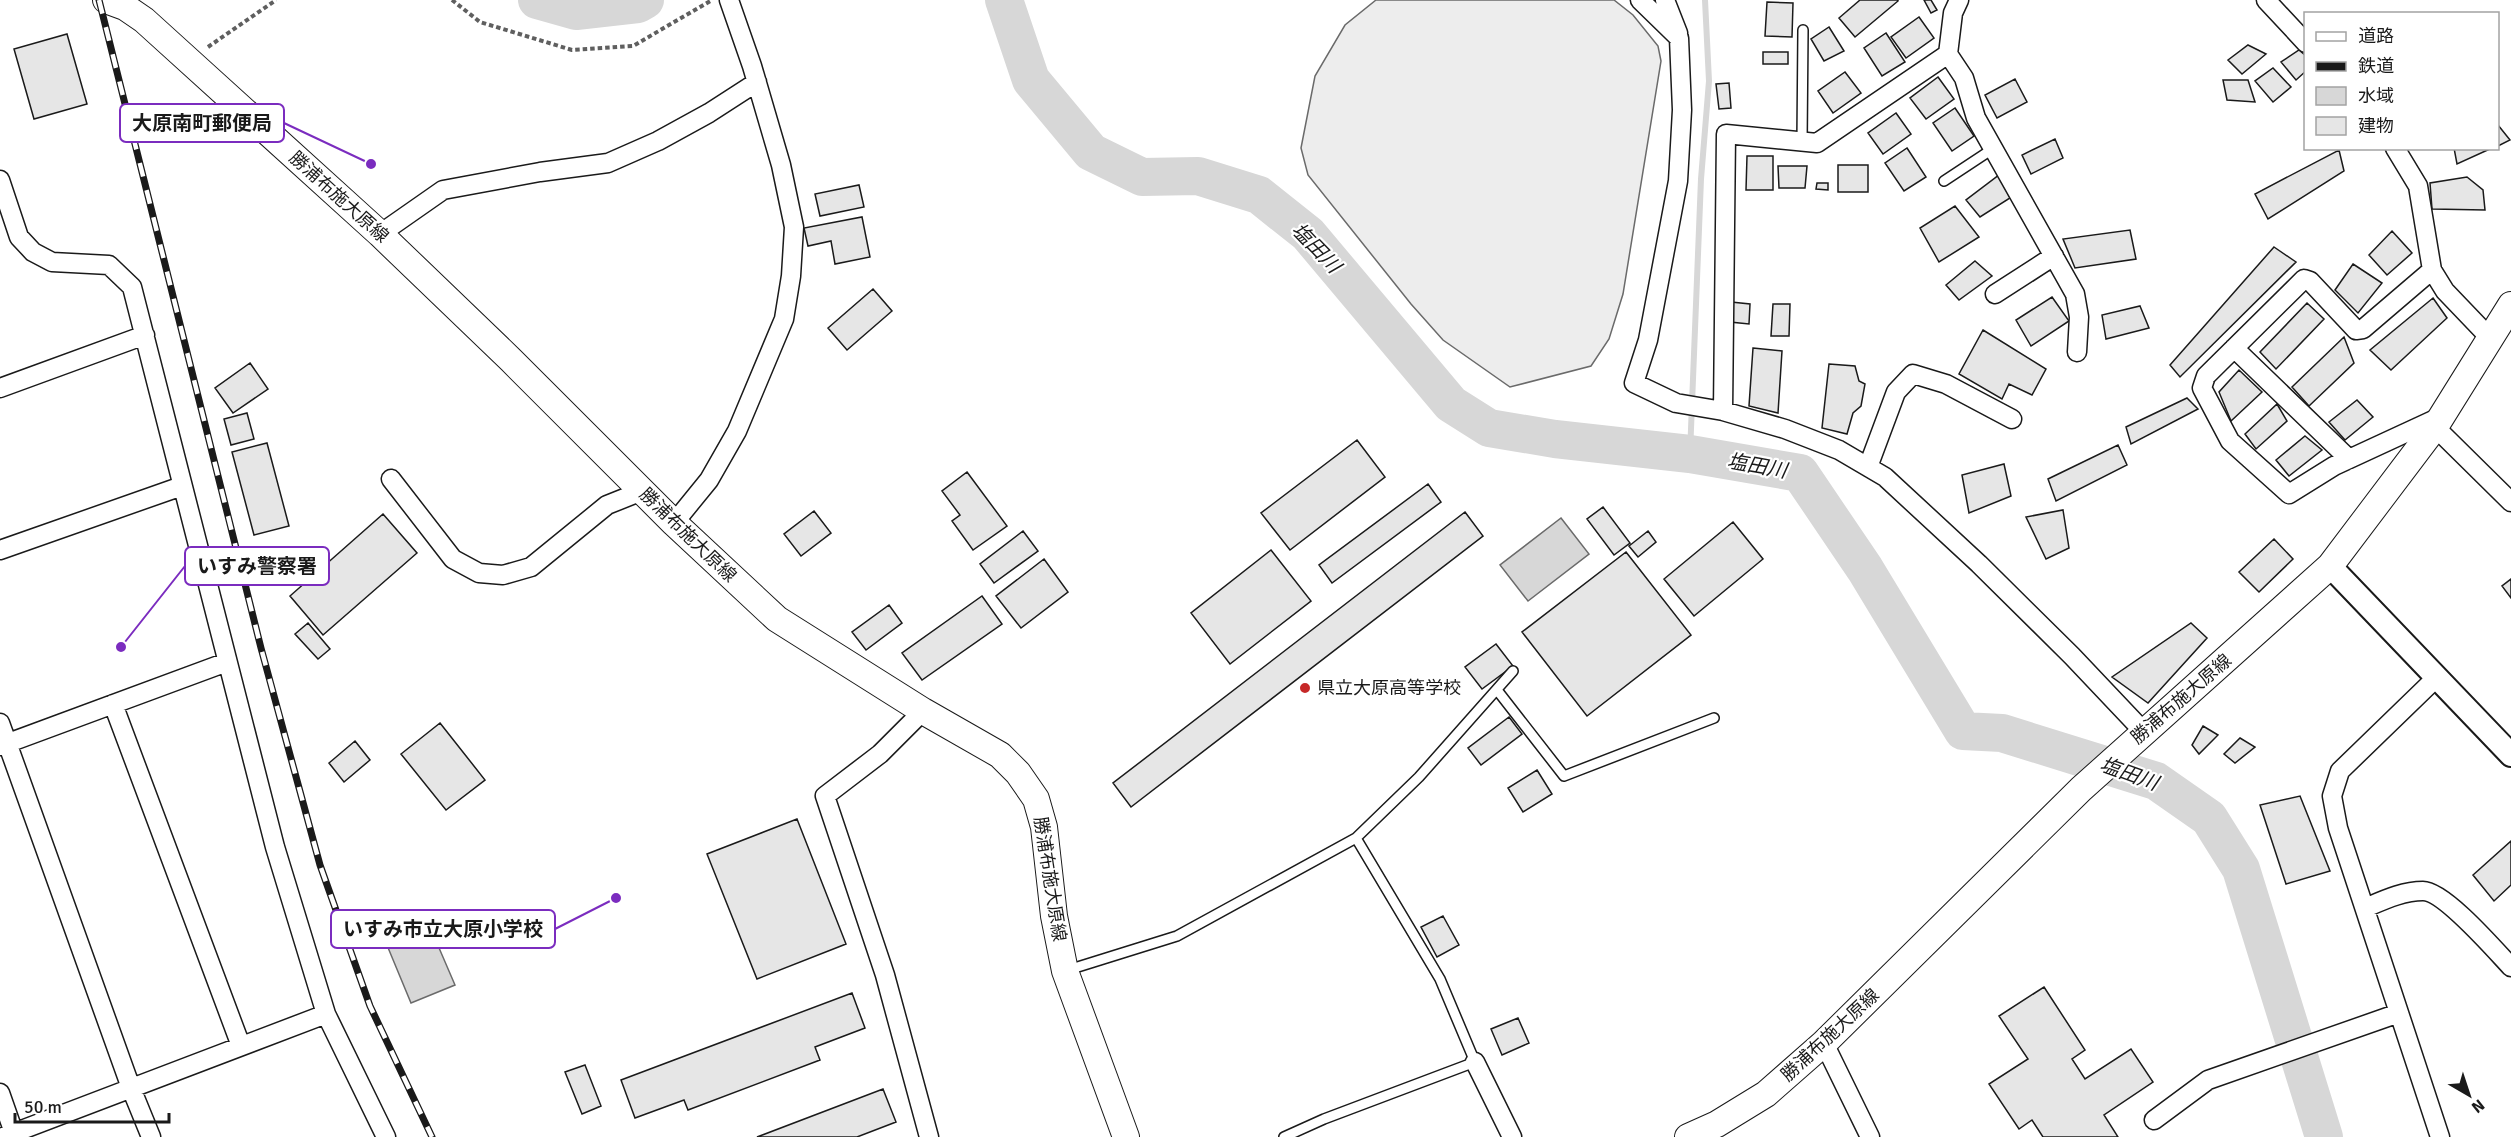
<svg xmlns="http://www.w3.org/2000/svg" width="2511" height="1137" font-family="Signika,'Noto Sans JP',sans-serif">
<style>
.built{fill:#ededed;stroke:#6a6a6a;stroke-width:1.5}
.water{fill:#d7d7d7;stroke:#6a6a6a;stroke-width:1.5}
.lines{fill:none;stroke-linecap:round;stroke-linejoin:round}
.stream{stroke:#d7d7d7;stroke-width:6}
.river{stroke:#d7d7d7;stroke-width:38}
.building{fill:#e6e6e6;stroke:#1a1a1a;stroke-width:1.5}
.service-casing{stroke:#1a1a1a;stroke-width:12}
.minor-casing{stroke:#1a1a1a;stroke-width:21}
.tertiary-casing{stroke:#1a1a1a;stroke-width:26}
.secondary-casing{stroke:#1a1a1a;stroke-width:28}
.path{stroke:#5f5f5f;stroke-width:4;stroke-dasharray:4.5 3;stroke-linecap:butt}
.service{stroke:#fff;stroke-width:9}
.minor{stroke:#fff;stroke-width:18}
.tertiary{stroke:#fff;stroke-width:22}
.secondary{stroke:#fff;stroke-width:26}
.rail-casing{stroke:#1a1a1a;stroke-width:7}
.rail{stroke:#fff;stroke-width:4.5;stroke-dasharray:14;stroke-linecap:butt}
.poi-dot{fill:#c62828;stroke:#fff;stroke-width:2}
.labels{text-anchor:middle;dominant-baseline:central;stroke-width:4.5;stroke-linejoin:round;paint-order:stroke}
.street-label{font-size:18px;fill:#1a1a1a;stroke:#fff}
.poi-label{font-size:18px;fill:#1a1a1a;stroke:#fff;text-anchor:start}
.water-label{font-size:20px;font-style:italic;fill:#1a1a1a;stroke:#fff}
.leader{fill:none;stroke:#7b2cbf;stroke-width:2}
.callout-dot{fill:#7b2cbf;stroke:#fff;stroke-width:2}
.callout{fill:#fff;stroke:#7b2cbf;stroke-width:2}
.callout-label{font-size:20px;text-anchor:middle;font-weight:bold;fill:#1a1a1a}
</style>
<rect width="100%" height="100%" fill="#fff"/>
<!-- built -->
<path class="built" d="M1376 0H1614L1633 15 1658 46 1661 61 1623 294 1609 339 1591 366 1510 387 1443 340 1411 304 1308 175 1301 148 1315 76 1345 25Z"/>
<!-- water -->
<path class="water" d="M1561 518 1589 554 1528 601 1500 565Z
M427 920 455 985 411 1003 384 938Z"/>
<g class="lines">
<!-- stream -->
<path class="stream" d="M1690 454 1701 179 1709 81 1705 0"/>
<!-- river -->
<path class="river" d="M537 0 576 11 638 4 645 0
M1004 0 1031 80 1091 152 1142 177 1198 176 1259 195 1308 234 1451 404 1489 428 1555 439 1690 454 1800 473 1865 569 1963 731 2002 733 2156 781 2209 818 2241 869 2324 1137"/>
</g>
<!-- building -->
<path class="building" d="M1860 0H1898V1L1855 37 1839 18Z
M1924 0H1931L1937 10 1931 13Z
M1767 2 1793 3 1792 37 1765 36Z
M1919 17 1934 38 1906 58 1891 37Z
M1829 27 1844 51 1824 61 1811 39Z
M1886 33 1905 62 1882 76 1864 48Z
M67 34 87 104 34 119 14 49Z
M2248 45 2266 54 2242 74 2228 60Z
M2299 50 2306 56V71L2296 80 2281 62Z
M1763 52H1788V64H1763Z
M2273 68 2291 87 2273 102 2255 81Z
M1845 72 1861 93 1833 113 1818 91Z
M1938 77 1954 99 1926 119 1910 98Z
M2015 79 2027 102 1997 118 1985 95Z
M2223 80H2248L2255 102 2227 100Z
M1729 83 1731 108 1719 109 1716 84Z
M1955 108 1974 136 1952 151 1933 123Z
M1896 113 1911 134 1883 154 1868 133Z
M2498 125 2510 140 2498 146Z
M2055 139 2063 158 2031 174 2022 155Z
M1907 148 1926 177 1904 191 1885 163Z
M2454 148H2492L2457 164Z
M2339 150 2344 171 2268 219 2255 194Z
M1747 156H1773V190H1746Z
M1838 165H1868V192H1838Z
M1778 166H1807L1805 188H1779Z
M1999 175 2010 198 1980 217 1966 200Z
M2467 177 2483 190 2485 210 2432 209 2430 183Z
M1817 183H1828V190L1816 189Z
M859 185 864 207 820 216 815 194Z
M1955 206 1979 237 1939 262 1920 228Z
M862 217 870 257 835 264 831 241 808 246 804 228Z
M2130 230 2136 259 2075 268 2063 239Z
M2392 231 2412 253 2387 275 2369 255Z
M2274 247 2296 262 2180 377 2170 365Z
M1975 261 1992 276 1959 300 1946 285Z
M2353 264 2382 283 2358 313 2335 290Z
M873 289 892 311 847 350 828 328Z
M2052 297 2069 321 2031 346 2016 320Z
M2433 298 2447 318 2391 370 2370 350Z
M1731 302 1750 304 1749 324 1730 322Z
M2307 303 2324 319 2276 369 2260 352Z
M1773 304H1790L1789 336H1771Z
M2140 306 2149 328 2106 339 2102 315Z
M1983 330 2046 369 2032 395 2009 384 2002 399 1959 374Z
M2344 337 2354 363 2309 406 2292 387Z
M1753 348 1782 351 1778 413 1749 406Z
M250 363 268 389 233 413 215 388Z
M1829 364 1855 366 1859 381 1865 384 1861 406 1853 413 1847 434 1822 428Z
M2239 370 2262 392 2231 421 2219 392Z
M2187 398 2198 409 2131 444 2126 427Z
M2357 400 2373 417 2345 440 2329 422Z
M2277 404 2287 421 2256 449 2245 434Z
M247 413 254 439 231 445 224 419Z
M2305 436 2322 450 2289 476 2276 460Z
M1357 440 1385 477 1290 550 1261 513Z
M267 443 289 526 254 535 232 452Z
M2118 445 2127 465 2056 501 2048 479Z
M2004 464 2011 496 1969 513 1962 475Z
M967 472 1007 526 973 550 952 521 960 515 942 491Z
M1428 484 1441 502 1332 583 1319 565Z
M1603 507 1630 543 1614 555 1587 519Z
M2063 510 2069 548 2046 559 2026 517Z
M814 511 831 533 801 556 784 534Z
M1465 512 1483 536 1131 807 1113 783Z
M383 514 417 553 323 635 290 596Z
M1733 522 1763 559 1694 616 1664 579Z
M1023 531 1038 551 994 583 980 564Z
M1648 531 1656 542 1638 557 1629 546Z
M2274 539 2293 559 2259 592 2239 572Z
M1271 550 1311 601 1230 664 1191 613Z
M1626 552 1691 635 1587 716 1522 632Z
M1044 559 1068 592 1021 628 996 596Z
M2511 579V598L2502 586Z
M982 596 1002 624 922 680 902 653Z
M889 605 902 623 866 650 852 632Z
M308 623 330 649 318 659 295 634Z
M2191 623 2207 638 2148 703 2112 677Z
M1496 644 1513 666 1482 689 1465 667Z
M1509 717 1522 734 1481 765 1468 748Z
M440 723 485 780 446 810 401 754Z
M2203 726 2218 735 2199 754 2192 745Z
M2240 738 2255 747 2235 763 2224 754Z
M355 741 370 760 344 782 329 763Z
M1537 770 1552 794 1523 812 1508 788Z
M2300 796 2330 871 2286 884 2260 805Z
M797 819 846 944 757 979 707 854Z
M2511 841V885L2494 901 2473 875Z
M1443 916 1459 945 1437 957 1421 927Z
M2044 987 2085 1050 2072 1059 2085 1079 2131 1049 2153 1082 2104 1115 2118 1137H2043L2032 1120 2019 1129 1989 1084 2028 1059 1999 1016Z
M852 993 865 1028 815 1047 820 1060 688 1110 684 1100 635 1118 621 1080Z
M1518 1018 1529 1043 1502 1055 1491 1029Z
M585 1065 601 1106 582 1114 565 1072Z
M883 1089 896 1122 857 1137H757Z"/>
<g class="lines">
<defs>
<path id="service" d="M1802 142 1803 30
M1944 181 1994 148
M1497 690 1564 776 1714 718
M1356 838 1419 777 1513 671
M1068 970 1177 936 1356 838 1440 979 1475 1062 1324 1119 1284 1137"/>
<path id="minor" d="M1640 0 1679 38 1682 110 1678 181 1648 340 1634 383 1676 403 1723 411 1785 429 1839 450 1885 477 1979 564 2072 656 2144 732
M1665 0 1678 33
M2266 0 2306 43
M1948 54 1953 13 1959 0
M2395 148 2418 186 2432 270 2445 291 2490 338
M0 180 19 237 33 252 52 262 109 265 132 287 275 847 326 1014 386 1137
M380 234 443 190 540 172 608 163 658 141 709 113 757 82
M2432 270 2363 329 2356 330 2310 281 2304 279 2206 376 2202 388 2230 441 2289 494 2334 466 2440 417
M1995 294 2054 256
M2234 348 2349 459
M0 388 145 335
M1723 411 1726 134 1817 143 1948 54 1964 78 1976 118 2075 294 2079 317 2077 352
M2435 427 2511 502
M1868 467 1896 392 1913 374 1946 384 2012 419
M391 479 453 559 479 573 503 575 531 567 607 505 642 491
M674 523 709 480 737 431 784 319 791 276 794 227 781 165 752 66 729 0
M0 550 182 486
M2437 677 2340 771 2332 796 2338 828 2440 1137
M113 704 241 1046
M923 711 880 754 825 796 885 975 929 1137
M0 723 131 1088 151 1137
M0 746 227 662
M2365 908C2384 900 2403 891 2423 891 2444 891 2495 950 2511 967
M1824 1043 1870 1137
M1475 1062 1512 1137
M0 1093 14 1133
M2154 1120 2208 1080 2399 1013
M3 1137 326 1014"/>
<path id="tertiary" d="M2330 566 2511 755"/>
<path id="secondary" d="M106 0 125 7 144 20 380 234 511 360 674 523 777 619 923 711 1000 755 1018 773 1036 799 1044 827 1054 916 1065 971 1126 1137
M1688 1137 1717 1124 1766 1094 1824 1043 2081 789 2330 566 2435 427 2511 305"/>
</defs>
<!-- service casing -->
<use href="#service" class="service-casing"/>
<!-- minor casing -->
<use href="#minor" class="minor-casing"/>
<!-- tertiary casing -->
<use href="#tertiary" class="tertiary-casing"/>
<!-- secondary casing -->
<use href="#secondary" class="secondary-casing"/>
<!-- path -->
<path class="path" d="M452 0 480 22 572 50 633 46 712 0
M208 47 276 0"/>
<!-- service -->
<use href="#service" class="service"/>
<!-- minor -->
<use href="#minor" class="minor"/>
<!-- tertiary -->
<use href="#tertiary" class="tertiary"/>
<!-- secondary -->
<use href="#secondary" class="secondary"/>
<defs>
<path id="rail" d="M99 0 261 648 320 865 370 1006 432 1137"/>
</defs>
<!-- rail casing -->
<use href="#rail" class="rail-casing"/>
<!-- rail -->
<use href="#rail" class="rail"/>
</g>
<!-- markers -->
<circle class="poi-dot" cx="1305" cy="688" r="6"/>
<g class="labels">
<!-- street labels -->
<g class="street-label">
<text transform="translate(339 197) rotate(42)">勝浦布施大原線</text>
<text transform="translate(688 535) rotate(44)">勝浦布施大原線</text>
<text transform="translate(2181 699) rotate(-41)">勝浦布施大原線</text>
<text transform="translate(1050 879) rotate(81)">勝浦布施大原線</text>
<text transform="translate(1830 1035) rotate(-43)">勝浦布施大原線</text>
</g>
<!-- poi labels -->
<g class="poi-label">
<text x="1317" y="688">県立大原高等学校</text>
</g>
<!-- water labels -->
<g class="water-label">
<text transform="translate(1316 248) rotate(46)">塩田川</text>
<text transform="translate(1757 466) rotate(10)">塩田川</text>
<text transform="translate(2129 774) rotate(20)">塩田川</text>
</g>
</g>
<!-- callouts -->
<path class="leader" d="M371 164L284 123M121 647L185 566M616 898L555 929"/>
<g class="callout-dot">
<circle cx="371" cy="164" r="6"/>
<circle cx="121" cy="647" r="6"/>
<circle cx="616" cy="898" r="6"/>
</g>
<g class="callout">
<rect x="120" y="104" width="164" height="38" rx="6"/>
<rect x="185" y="547" width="144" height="38" rx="6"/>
<rect x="331" y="910" width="224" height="38" rx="6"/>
</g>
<g class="callout-label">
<text x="202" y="130">大原南町郵便局</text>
<text x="257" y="573">いすみ警察署</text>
<text x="443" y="936">いすみ市立大原小学校</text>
</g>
<!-- legend -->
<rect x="2304" y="12" width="195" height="138" fill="#ffffff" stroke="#a3a3a3" stroke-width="1.5"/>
<rect x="2316" y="32" width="30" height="9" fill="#ffffff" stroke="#a3a3a3" stroke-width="1.5"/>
<text x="2358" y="42" font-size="18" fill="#1a1a1a">道路</text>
<rect x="2316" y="62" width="30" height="9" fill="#1a1a1a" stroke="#a3a3a3" stroke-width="1.5"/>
<text x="2358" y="72" font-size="18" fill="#1a1a1a">鉄道</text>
<rect x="2316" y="87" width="30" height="18" fill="#d7d7d7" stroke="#a3a3a3" stroke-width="1.5"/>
<text x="2358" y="102" font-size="18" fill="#1a1a1a">水域</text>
<rect x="2316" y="117" width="30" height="18" fill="#e6e6e6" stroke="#a3a3a3" stroke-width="1.5"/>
<text x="2358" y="132" font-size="18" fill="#1a1a1a">建物</text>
<!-- north arrow -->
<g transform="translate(2469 1095) rotate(141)" stroke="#ffffff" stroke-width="4.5" paint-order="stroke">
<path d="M0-4.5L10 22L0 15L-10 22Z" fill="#1a1a1a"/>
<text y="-9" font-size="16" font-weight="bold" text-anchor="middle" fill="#1a1a1a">N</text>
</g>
<!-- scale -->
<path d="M15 1113v9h154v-9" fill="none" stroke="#1a1a1a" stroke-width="3"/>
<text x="24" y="1113" font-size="18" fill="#1a1a1a" stroke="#ffffff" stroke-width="4.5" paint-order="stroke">50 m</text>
</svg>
